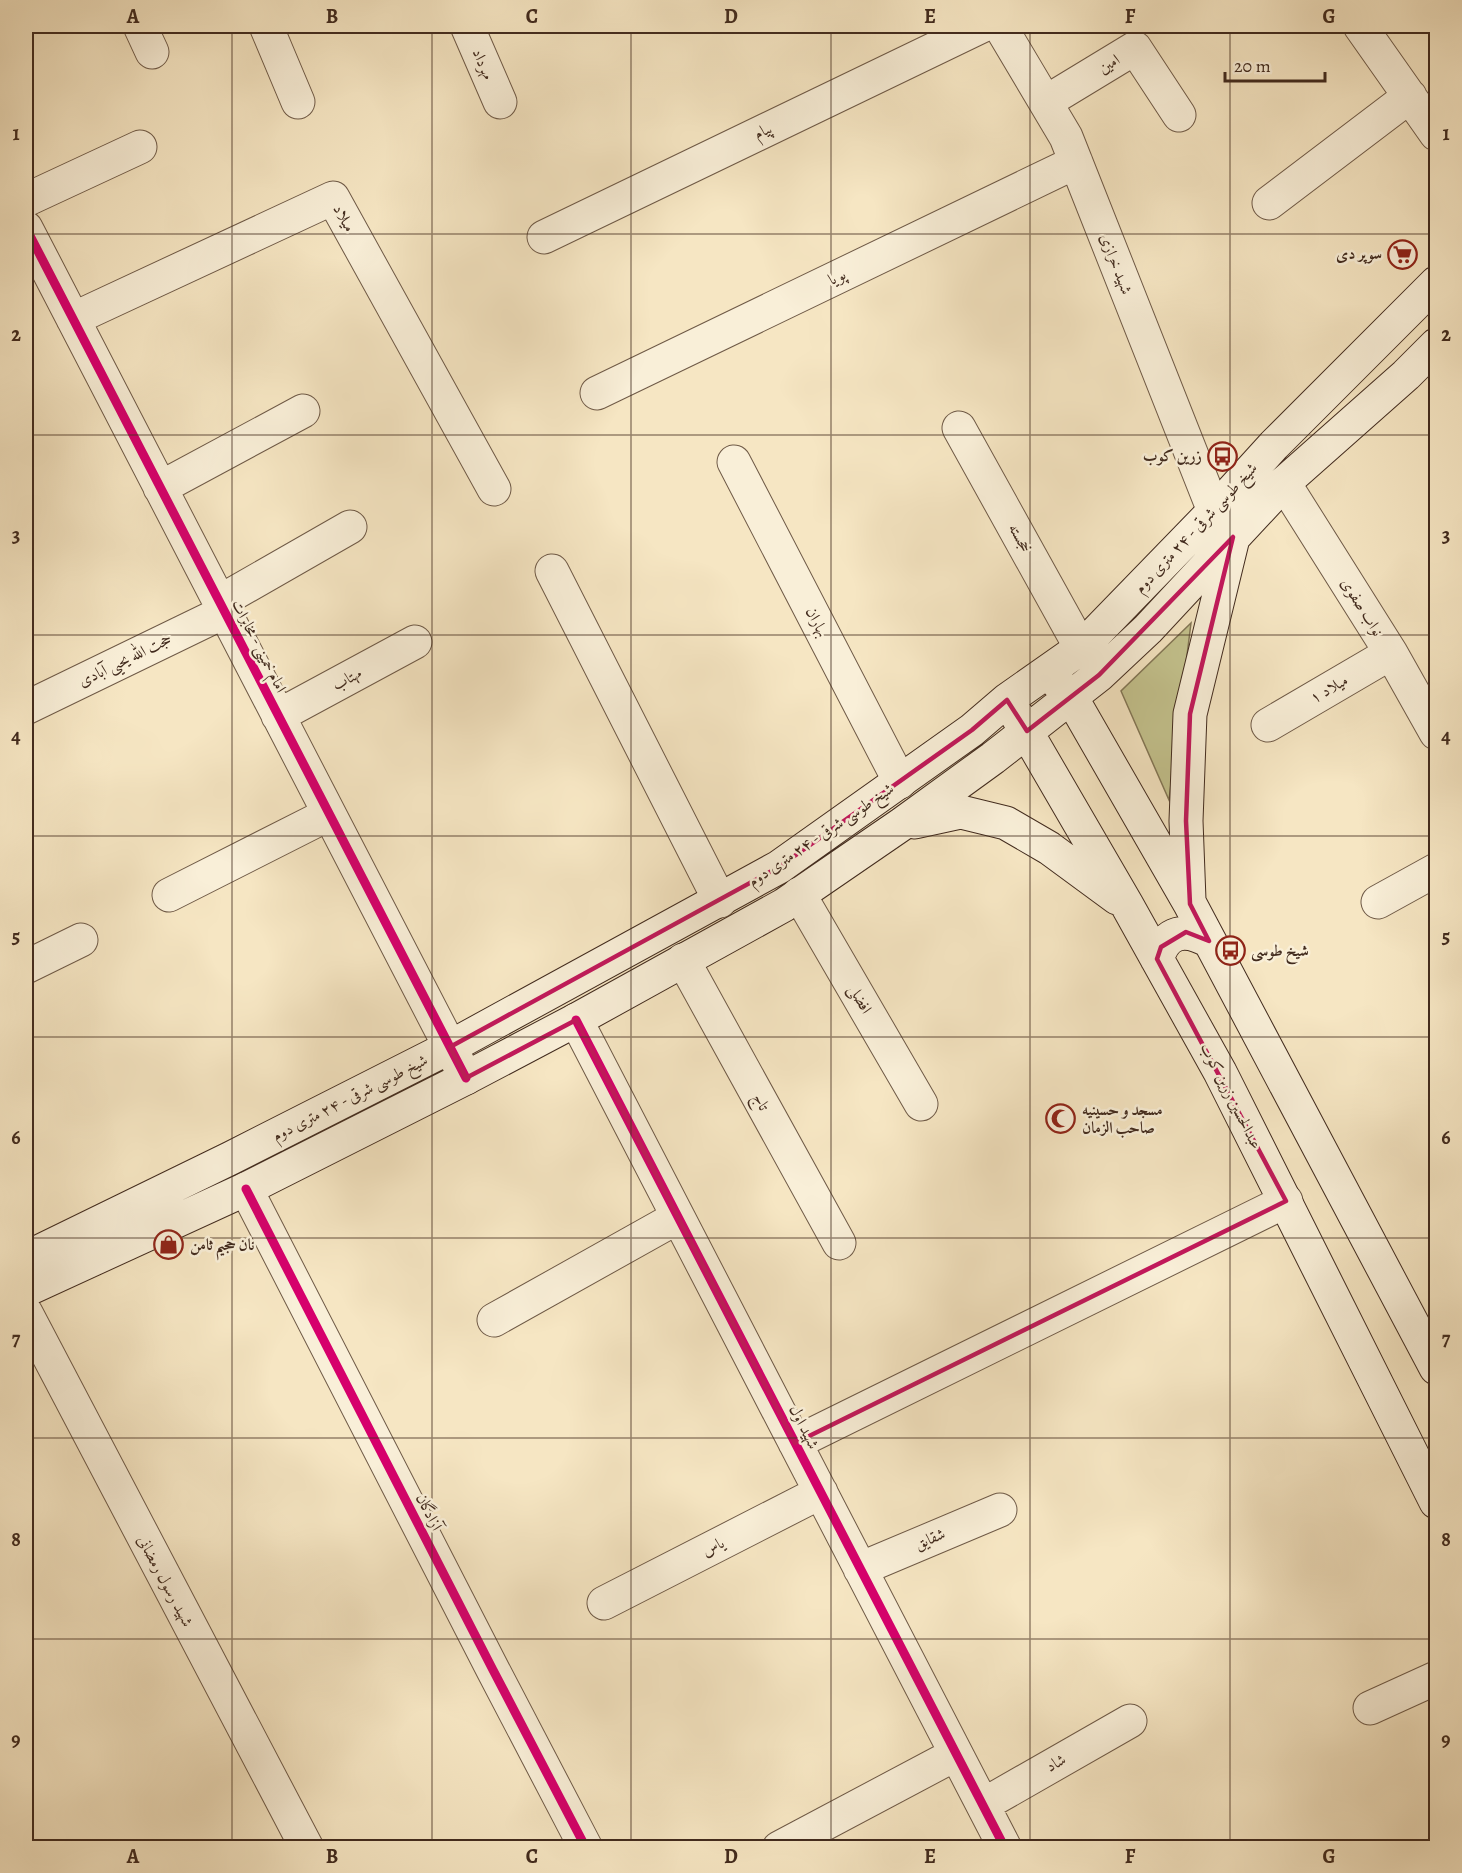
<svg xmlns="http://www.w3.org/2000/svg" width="1462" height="1873" font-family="Alegreya,Amiri,serif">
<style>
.green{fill:#c4c38e;stroke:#837756;stroke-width:1.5}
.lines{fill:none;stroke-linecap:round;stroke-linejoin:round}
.street-casing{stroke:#6f5a47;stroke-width:35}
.secondary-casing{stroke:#422b1e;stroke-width:35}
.street{stroke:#f9efd8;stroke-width:33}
.secondary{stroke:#f9efd8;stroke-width:33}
.cycleway-casing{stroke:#f9efd8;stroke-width:13}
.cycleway{stroke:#d6006c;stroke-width:9}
.marked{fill:none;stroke:#c2185b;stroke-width:4.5;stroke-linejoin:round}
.grid{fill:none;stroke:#422b1e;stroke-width:1.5;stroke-opacity:0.55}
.labels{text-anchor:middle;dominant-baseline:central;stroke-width:5;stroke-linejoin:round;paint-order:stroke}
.street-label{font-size:16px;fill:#422b1e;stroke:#f9efd8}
.poi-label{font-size:16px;font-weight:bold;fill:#422b1e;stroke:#f9efd8;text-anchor:start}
.neatline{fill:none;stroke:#422b1e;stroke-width:2}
.grid-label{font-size:20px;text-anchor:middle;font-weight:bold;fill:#422b1e}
</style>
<rect width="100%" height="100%" fill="#f6e6c3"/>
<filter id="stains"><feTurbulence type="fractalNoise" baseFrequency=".00333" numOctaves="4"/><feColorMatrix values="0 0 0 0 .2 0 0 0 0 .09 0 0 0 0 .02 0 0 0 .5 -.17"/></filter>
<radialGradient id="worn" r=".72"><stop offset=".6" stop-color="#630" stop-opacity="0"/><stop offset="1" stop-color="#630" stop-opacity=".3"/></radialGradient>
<!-- green -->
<path class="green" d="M1191 623 1169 800 1121 691Z"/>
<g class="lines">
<defs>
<path id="street" d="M140 26 152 52
M266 26 298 102
M467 26 500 102
M1000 26 1066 137 1214 511
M1360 26 1436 134
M1046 102 1135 48 1179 115
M26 200 140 147
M1269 203 1410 96
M26 228 466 1078
M544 237 982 26
M73 319 333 198 494 489
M597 393 1076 162
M959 428 1081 648
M734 462 900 782
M1284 483 1391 653 1436 733
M160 488 303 411
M552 571 720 901
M219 602 350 527
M26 708 224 612
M278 716 415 642
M1268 725 1391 653
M799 894 921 1104
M169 895 329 814
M1378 902 1436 870
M683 960 839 1243
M26 967 81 940
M576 1020 1005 1848
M246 1189 493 1670 586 1848
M26 1313 307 1848
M494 1320 678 1217
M795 1443 1286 1201
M860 1569 1000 1510
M604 1603 821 1492
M1370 1708 1436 1678
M983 1805 1130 1721
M779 1848 956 1754"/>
<path id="secondary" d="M1057 682 1071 697 1190 904 1436 1368
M1016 714 1127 905 1220 1072 1436 1502
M915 822 961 812 1006 823 1049 848 1117 898
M1189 900 1186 821 1190 714 1232 542
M1157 959C1166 930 1185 928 1209 941
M26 1258 231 1158 450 1047 779 867 972 730 1007 700 1081 648 1214 511 1274 445 1436 283
M26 1290 246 1189 466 1078 576 1020 784 905 902 824 993 758 1099 675 1148 629 1284 483 1406 375 1436 345"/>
</defs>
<!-- street casing -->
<use href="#street" class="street-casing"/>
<!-- secondary casing -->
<use href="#secondary" class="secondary-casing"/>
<!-- street -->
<use href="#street" class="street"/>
<!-- secondary -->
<use href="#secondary" class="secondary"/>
<defs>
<path id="cycleway" d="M26 228 466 1078
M576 1020 1005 1848
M246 1189 493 1670 586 1848"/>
</defs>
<!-- cycleway casing -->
<use href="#cycleway" class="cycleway-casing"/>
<!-- cycleway -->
<use href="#cycleway" class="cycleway"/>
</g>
<!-- marked area -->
<path class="marked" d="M1233 537 1190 714 1186 821 1190 904 1209 941 1186 932 1161 947 1157 959 1286 1201 795 1443 576 1020 466 1078 450 1047 779 867 972 730 1007 700 1027 731 1099 675Z"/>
<!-- grid -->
<path class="grid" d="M232 26V1848M432 26V1848M631 26V1848M831 26V1848M1030 26V1848M1230 26V1848M26 234H1436M26 435H1436M26 635H1436M26 836H1436M26 1037H1436M26 1238H1436M26 1438H1436M26 1639H1436"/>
<!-- icons -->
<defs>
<symbol id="supermarket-ring" viewBox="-11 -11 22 22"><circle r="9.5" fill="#f9efd8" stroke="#8f2418" stroke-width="1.5"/><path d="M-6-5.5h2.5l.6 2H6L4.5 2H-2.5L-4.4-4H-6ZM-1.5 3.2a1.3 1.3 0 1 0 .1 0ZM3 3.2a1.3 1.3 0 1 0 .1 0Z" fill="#8f2418"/></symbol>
<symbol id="bus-ring" viewBox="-11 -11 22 22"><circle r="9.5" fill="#f9efd8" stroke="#8f2418" stroke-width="1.5"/><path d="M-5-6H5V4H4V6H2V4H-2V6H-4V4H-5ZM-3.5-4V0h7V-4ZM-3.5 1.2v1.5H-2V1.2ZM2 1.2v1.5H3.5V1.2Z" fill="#8f2418"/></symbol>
<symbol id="mosque-ring" viewBox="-11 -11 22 22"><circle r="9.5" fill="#f9efd8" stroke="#8f2418" stroke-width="1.5"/><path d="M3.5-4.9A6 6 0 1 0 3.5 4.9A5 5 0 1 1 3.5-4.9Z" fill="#8f2418"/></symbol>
<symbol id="shop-ring" viewBox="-11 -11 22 22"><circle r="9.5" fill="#f9efd8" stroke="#8f2418" stroke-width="1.5"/><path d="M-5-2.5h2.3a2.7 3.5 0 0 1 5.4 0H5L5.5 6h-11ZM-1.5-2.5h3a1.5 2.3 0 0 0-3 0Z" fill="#8f2418"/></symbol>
</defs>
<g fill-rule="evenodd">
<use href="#supermarket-ring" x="1386" y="238" width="33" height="33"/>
<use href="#bus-ring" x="1206" y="440" width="33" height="33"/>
<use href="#bus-ring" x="1214" y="934" width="33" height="33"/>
<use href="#mosque-ring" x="1044" y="1102" width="33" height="33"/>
<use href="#shop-ring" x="152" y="1228" width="33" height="33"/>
</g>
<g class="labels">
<!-- street labels -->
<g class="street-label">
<text transform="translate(483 64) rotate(67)">مهرداد</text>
<text transform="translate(1109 64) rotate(-32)">امین</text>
<text transform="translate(763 131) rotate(-26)">پیام</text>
<text transform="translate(344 218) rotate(61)">میلاد</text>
<text transform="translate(1116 264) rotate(69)">شهید خرازی</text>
<text transform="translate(837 277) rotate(-26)">پویا</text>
<text transform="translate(1196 528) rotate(-47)">شیخ طوسی شرقی - ۲۴ متری دوم</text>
<text transform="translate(1020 538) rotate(61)">خجسته</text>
<text transform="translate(1362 607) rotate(58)">نواب صفوی</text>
<text transform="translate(817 622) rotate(63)">بهاران</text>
<text transform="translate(259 646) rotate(63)">امام خمینی - مخابرات</text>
<text transform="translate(125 660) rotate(-26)">حجت الله یحیی آبادی</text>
<text transform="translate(347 679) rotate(-28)">مهتاب</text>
<text transform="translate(1329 689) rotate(-30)">میلاد ۱</text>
<text transform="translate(821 835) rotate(-34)">شیخ طوسی شرقی - ۲۴ متری دوم</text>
<text transform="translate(860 999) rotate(60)">افضلی</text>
<text transform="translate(1231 1096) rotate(63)">عبدالحسین زرین کوب</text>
<text transform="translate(350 1098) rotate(-27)">شیخ طوسی شرقی - ۲۴ متری دوم</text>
<text transform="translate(761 1102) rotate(61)">تاج</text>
<text transform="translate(804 1427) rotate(63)">شهید اول</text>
<text transform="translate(429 1512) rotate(63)">آزادگان</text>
<text transform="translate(930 1539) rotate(-23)">شقایق</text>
<text transform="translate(713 1547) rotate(-27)">یاس</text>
<text transform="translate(165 1581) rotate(62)">شهید رسول رمضانی</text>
<text transform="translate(1056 1763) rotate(-30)">شاد</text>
</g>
<!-- poi labels -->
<g class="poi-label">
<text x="1382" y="254" text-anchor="end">سوپر دی</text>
<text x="1202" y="456" text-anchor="end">زرین کوب</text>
<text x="1251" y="951">شیخ طوسی</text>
<text x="1082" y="1110">مسجد و حسینیه<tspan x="1082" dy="18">صاحب الزمان</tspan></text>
<text x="190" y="1245">نان حجیم ثامن</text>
</g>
</g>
<!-- margin -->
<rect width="1462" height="1873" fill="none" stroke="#f6e6c3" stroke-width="66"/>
<!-- scale -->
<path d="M1225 72v9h100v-9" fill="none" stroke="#422b1e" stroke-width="3"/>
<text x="1234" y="72" font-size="18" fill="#422b1e" stroke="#f9efd8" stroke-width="4.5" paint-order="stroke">20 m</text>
<rect x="33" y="33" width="1396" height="1807" class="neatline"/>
<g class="grid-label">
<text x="133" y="23">A</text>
<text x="332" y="23">B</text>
<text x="532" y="23">C</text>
<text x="731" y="23">D</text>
<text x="930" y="23">E</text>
<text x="1130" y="23">F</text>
<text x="1329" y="23">G</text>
<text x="16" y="140">1</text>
<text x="1446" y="140">1</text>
<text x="16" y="341">2</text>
<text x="1446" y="341">2</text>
<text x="16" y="542">3</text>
<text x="1446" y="542">3</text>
<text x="16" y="743">4</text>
<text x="1446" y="743">4</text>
<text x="16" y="943">5</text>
<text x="1446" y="943">5</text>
<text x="16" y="1144">6</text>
<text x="1446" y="1144">6</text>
<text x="16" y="1345">7</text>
<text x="1446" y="1345">7</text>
<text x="16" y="1546">8</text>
<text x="1446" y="1546">8</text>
<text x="16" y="1746">9</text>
<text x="1446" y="1746">9</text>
<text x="133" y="1863">A</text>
<text x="332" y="1863">B</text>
<text x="532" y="1863">C</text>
<text x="731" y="1863">D</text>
<text x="930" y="1863">E</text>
<text x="1130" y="1863">F</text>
<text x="1329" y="1863">G</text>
</g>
<rect width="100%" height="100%" filter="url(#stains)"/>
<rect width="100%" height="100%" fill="url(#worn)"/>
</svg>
